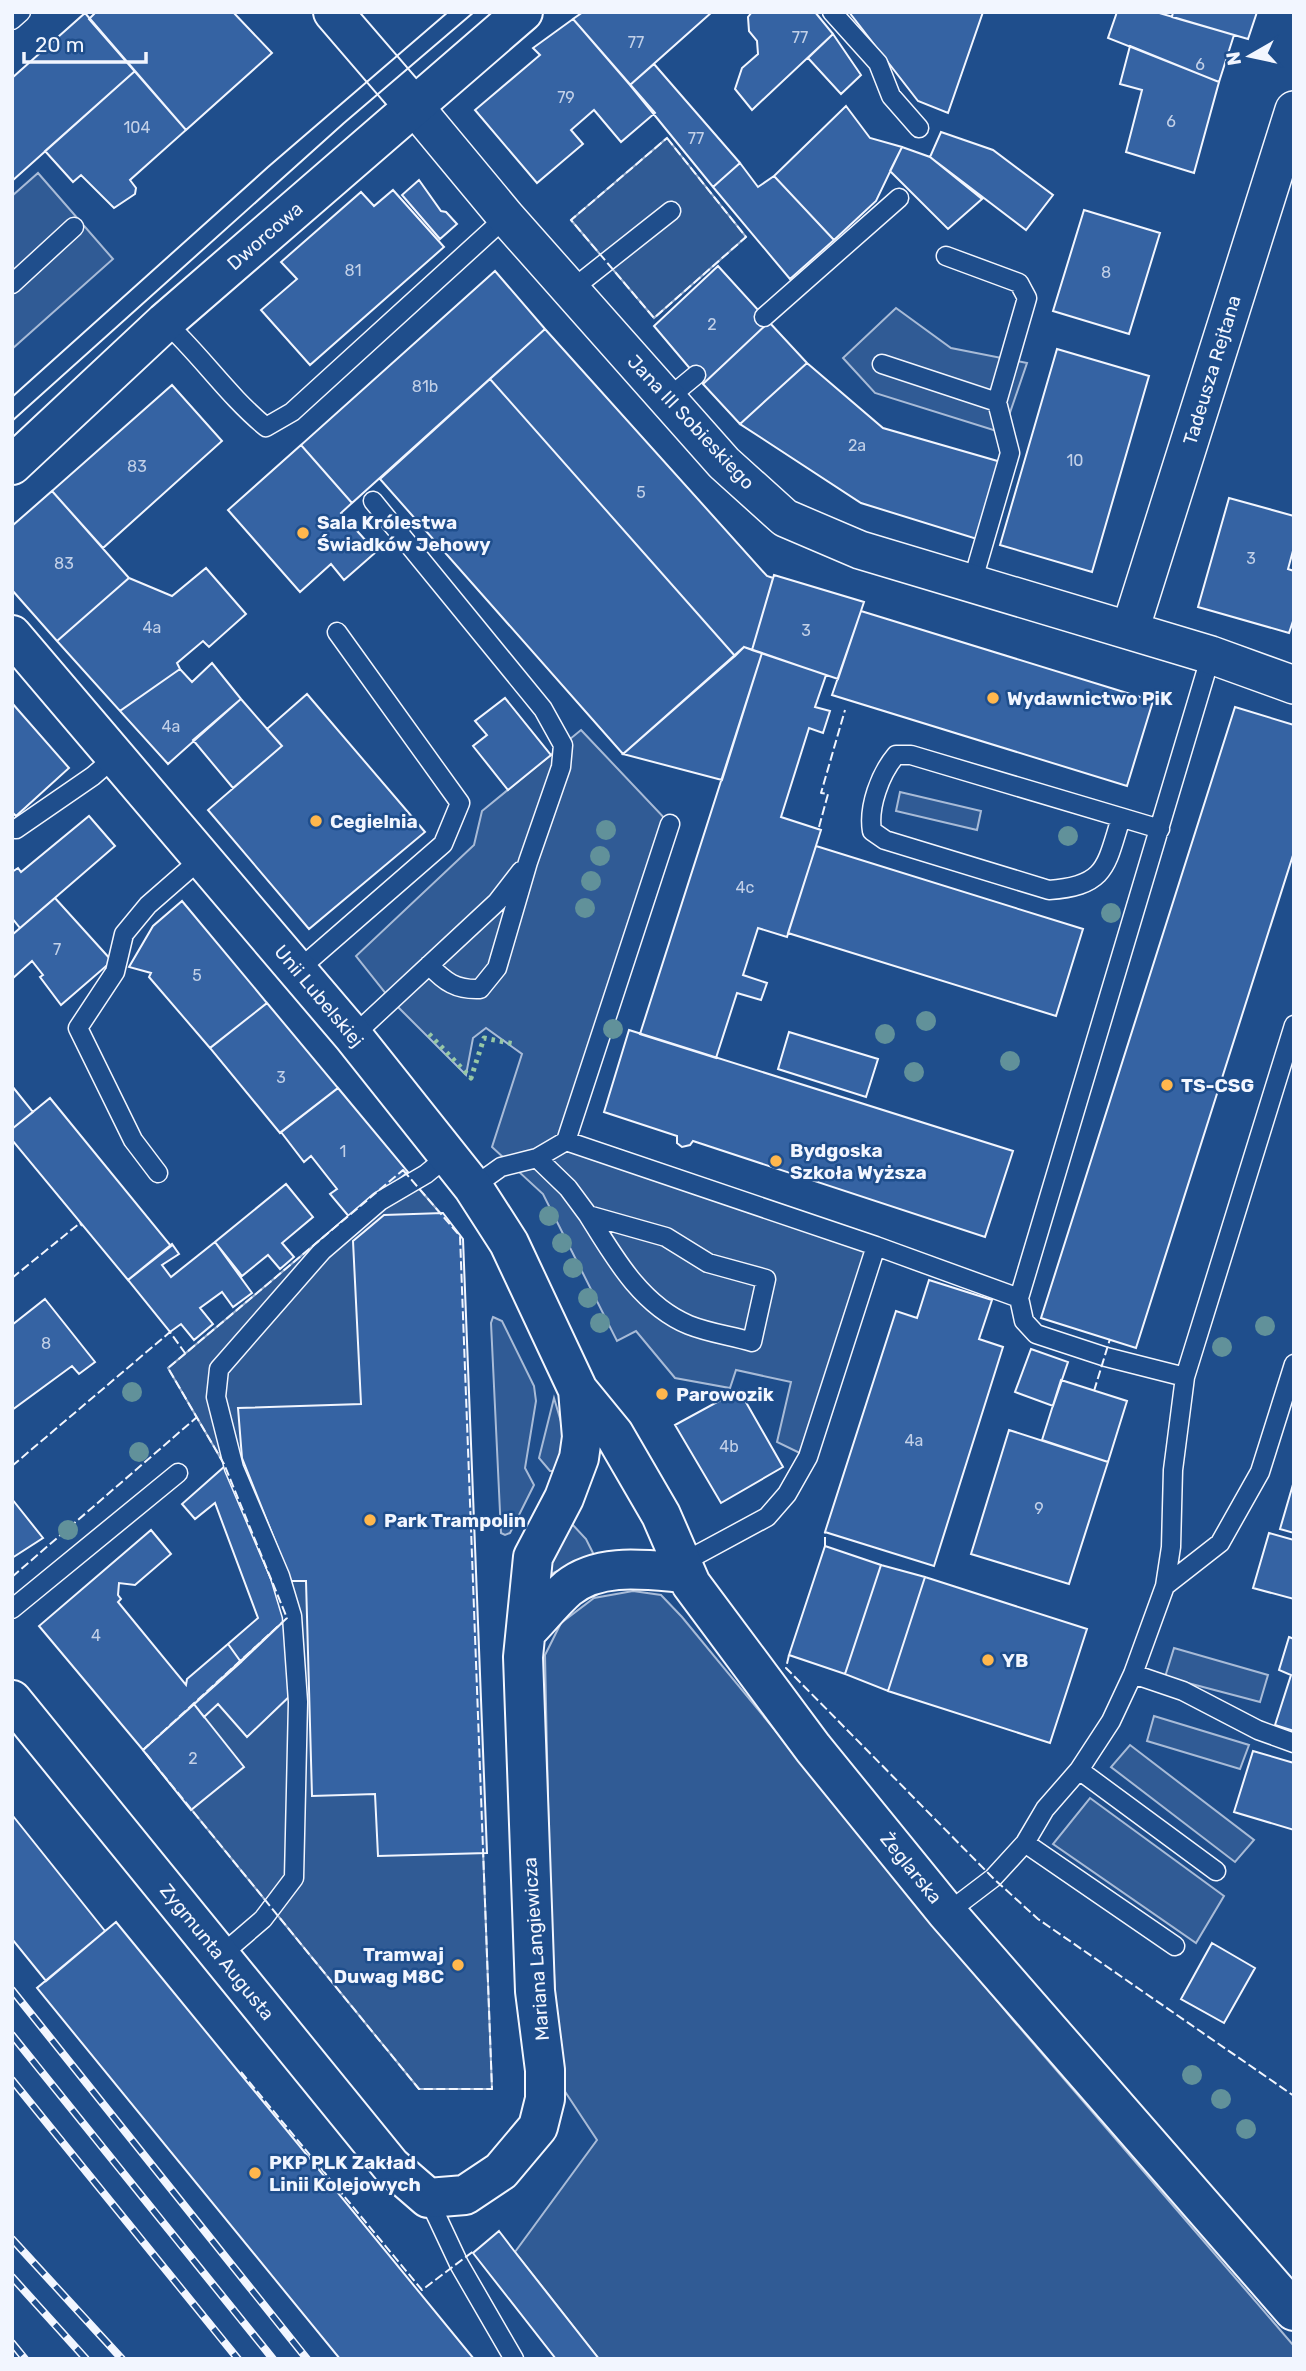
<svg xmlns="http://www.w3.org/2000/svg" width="1306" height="2371" font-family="Rubik,sans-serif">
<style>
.built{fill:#305b95;stroke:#a8bbd7;stroke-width:2}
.building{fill:#3563a3;stroke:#f2f6ff;stroke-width:2}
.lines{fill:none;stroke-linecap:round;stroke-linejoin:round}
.service-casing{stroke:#f2f6ff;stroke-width:21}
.minor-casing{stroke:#f2f6ff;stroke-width:40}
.tertiary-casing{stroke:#f2f6ff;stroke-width:42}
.service{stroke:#1f4e8c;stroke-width:18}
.minor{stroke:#1f4e8c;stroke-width:37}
.tertiary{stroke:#1f4e8c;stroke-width:38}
.tram{stroke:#f2f6ff;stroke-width:2}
.rail-casing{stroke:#f2f6ff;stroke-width:8}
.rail{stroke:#1f4e8c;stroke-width:5;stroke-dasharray:16;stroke-linecap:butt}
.hedge{stroke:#97c8a6;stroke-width:5;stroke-dasharray:3.5 5;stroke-linecap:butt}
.fence{stroke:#f2f6ff;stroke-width:2;stroke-dasharray:9 3.5;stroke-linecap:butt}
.tree{fill:#61919a}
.poi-dot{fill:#ffb74d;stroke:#1f4e8c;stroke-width:2.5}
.labels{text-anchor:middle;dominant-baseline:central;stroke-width:5;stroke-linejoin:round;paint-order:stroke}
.number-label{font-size:16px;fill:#c3d1e8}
.street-label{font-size:19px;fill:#f2f6ff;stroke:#1f4e8c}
.poi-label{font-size:19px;font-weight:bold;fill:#f2f6ff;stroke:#1f4e8c;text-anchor:start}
</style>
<rect width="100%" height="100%" fill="#1f4e8c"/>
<!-- built -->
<path class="built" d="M667 138 746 237 654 318 571 220Z
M38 173 113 259 12 349V196Z
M896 308 951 348 1027 363 1003 433 875 393 843 358Z
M581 730 670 824 566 1141 876 1246 808 1457 777 1442 791 1382 736 1370 730 1388 675 1378 636 1331 617 1341 543 1194 492 1147 522 1054 486 1028 473 1038 466 1075 391 1000 356 956 474 845 482 811Z
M900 792 981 811 977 830 896 811Z
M403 1170 460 1236 492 2089H419L143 1750 287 1618 224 1464 168 1368Z
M493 1317 502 1321 534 1386 536 1401 525 1468 534 1485 510 1533 505 1535 501 1533 491 1323Z
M554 1398 564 1432 557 1471H550L539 1458Z
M572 1524 586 1539 594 1555 551 1574 548 1568Z
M633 1591 661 1595 682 1617 1014 2021 1294 2346V2359H599L515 2252 597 2140 560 2084 550 1899 545 1655 561 1623 594 1598Z
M1174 1648 1268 1675 1260 1702 1165 1677Z
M1154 1716 1249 1745 1240 1769 1147 1741Z
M1130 1745 1254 1840 1235 1862 1111 1767Z
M1090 1798 1224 1896 1196 1943 1053 1844Z"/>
<!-- building -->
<path class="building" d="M96 12H233L272 53 186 130 89 19Z
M583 12H712L630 85 573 19Z
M752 12H815L833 34 752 110 735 89 742 68 758 54 757 41 749 31 748 17Z
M849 12H983L948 113 918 101Z
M1117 12H1156L1234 35 1219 82 1108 38Z
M1173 12H1257L1248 39 1172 17Z
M85 13 135 71 12 181V78Z
M573 19 655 113 621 142 594 110 571 130 583 144 537 183 475 110 540 55 533 48Z
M833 34 861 75 841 94 808 58Z
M1130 46 1219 82 1194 173 1126 152 1142 90 1120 84Z
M654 64 740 163 713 187 630 85Z
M135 71 186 130 130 180 136 188 135 194 114 208 81 175 73 182 45 151Z
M846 106 870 138 902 147 876 201 834 240 774 176Z
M941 132 993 150 1053 195 1026 230 930 157Z
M902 147 930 157 982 199 948 229 890 171Z
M740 163 758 187 774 176 834 240 790 279 713 187Z
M419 180 441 211 446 212 457 224 440 239 402 195Z
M393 190 444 247 310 365 261 310 297 279 281 262 361 192 374 206Z
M1084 210 1160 233 1129 334 1053 311Z
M718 266 769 322 703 384 654 326Z
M495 271 545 329 352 503 301 445Z
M769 322 807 363 740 424 703 384Z
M545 329 767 576 773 578 752 650 744 647 735 656 490 379Z
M1057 349 1149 376 1092 572 1000 545Z
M807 363 883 428 1001 462 977 539 861 503 740 424Z
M490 379 735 656 623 754 380 479Z
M172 385 222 441 103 548 52 491Z
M301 445 352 503 341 513 376 552 344 580 331 564 300 592 228 510Z
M52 491 129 578 57 641 12 590V526Z
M1229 498 1294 516V547L1288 569 1294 571V618L1289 633 1198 607Z
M206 568 246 614 209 647 203 641 177 663 180 669 120 711 57 641 129 578 172 596Z
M774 575 864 602 838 679 752 650Z
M861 611 1153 701 1127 786 832 695Z
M744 647 762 653 722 780 623 754Z
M762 653 826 675 815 707 830 711 823 733 809 728 781 817 821 830 787 937 758 928 743 975 767 983 761 1000 737 993 716 1058 640 1034Z
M212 663 241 699 168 764 120 711 180 669 192 682Z
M307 694 425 832 309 929 208 810 282 746 267 729Z
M505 698 551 755 508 790 473 746 487 735 475 721Z
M241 699 282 746 233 788 193 740Z
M12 703 69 768 16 816 12 812Z
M1235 707 1294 725V852L1136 1348 1041 1318Z
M89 816 115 846 20 928 12 918V872L18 868 21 872Z
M816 846 1083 929 1056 1016 788 933Z
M55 898 112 961 61 1005 40 977 43 975 32 961 12 979V935Z
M182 901 267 1003 210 1048 149 977 151 973 129 967 153 926Z
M267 1003 338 1088 280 1133 210 1048Z
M629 1030 1013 1151 985 1237 693 1141 690 1145 682 1147 677 1143V1136L604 1112Z
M789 1032 878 1059 866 1097 778 1069Z
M12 1086 33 1112 12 1129Z
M338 1088 408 1172 351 1219 330 1194 337 1189 311 1156 304 1162 281 1132Z
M50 1098 171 1246 128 1280 12 1140V1129Z
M286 1184 313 1217 282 1243 294 1257 280 1269 268 1255 242 1276 215 1242Z
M443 1213 463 1239 487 1853 378 1856 375 1794 312 1796 306 1581H291L242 1458 238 1408 361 1404 353 1241 384 1215Z
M215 1242 252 1293 233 1307 222 1292 200 1308 213 1324 194 1340 181 1324 170 1332 128 1280 172 1244 179 1254 162 1265 171 1277Z
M929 1280 992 1300 979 1339 1003 1347 934 1566 825 1532 896 1311 917 1318Z
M45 1299 95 1362 79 1374 72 1366 12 1410V1325Z
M1031 1349 1068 1362 1053 1406 1015 1392Z
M1061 1380 1127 1401 1108 1462 1042 1440Z
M739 1390 783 1467 721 1503 675 1425Z
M1009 1430 1108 1462 1069 1584 971 1554Z
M225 1466 287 1618 241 1662 228 1644 258 1618 215 1503 195 1519 182 1504Z
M1294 1481V1533L1280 1529Z
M12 1499 43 1538 12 1558Z
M151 1530 171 1554 135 1585 119 1583 118 1595 121 1599 118 1602 186 1685 187 1679 228 1644 241 1662 143 1750 39 1626Z
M1269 1533 1294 1540V1599L1253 1588Z
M825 1546 881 1565 845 1674 789 1655Z
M881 1565 925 1577 888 1691 845 1674Z
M925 1577 1087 1629 1050 1743 888 1691Z
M287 1618 294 1692 247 1737 218 1704 204 1717 194 1704Z
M1289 1637 1294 1639V1731L1275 1725 1291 1675 1279 1670Z
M194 1704 244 1767 191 1810 143 1750Z
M1253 1751 1294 1763V1830L1234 1812Z
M13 1816 105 1931 46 1981 12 1939Z
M116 1922 474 2359H340L37 1988Z
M1212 1943 1255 1968 1224 2023 1181 1999Z
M499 2231 515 2252 599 2359H556L473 2253Z"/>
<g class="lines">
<defs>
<path id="service" d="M832 12 878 63 891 96 919 128
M12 20 21 12
M946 256 1019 283 1027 298 997 402
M12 284 74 227
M571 290 671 211
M764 317 899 198
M165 322C201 355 228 396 266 427L292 412 506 217
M882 364 997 402 1010 453 972 583
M667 399 696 375
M373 501 543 709 563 745 561 767 528 862 497 968 480 989C456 990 445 982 429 965
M1121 818C1106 865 1107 886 1049 890L885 840 872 831C868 807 880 774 896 755H911L1160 829
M12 828 16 829 93 776 116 756
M297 971 443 844 460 803 337 632
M353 1036 497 902 521 871
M566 1141 670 824
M537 1158 568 1188 588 1215 666 1237 708 1263 766 1279 752 1342C732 1336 709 1333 689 1325 641 1305 614 1257 588 1215
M158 1173 133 1140 78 1028 115 972 124 934 148 905 203 857
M473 1187 501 1167 537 1158 566 1141 876 1246 808 1457 787 1494 767 1517 680 1564
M876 1246 1019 1298
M1185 1377 1106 1357 1036 1334 1024 1321 1019 1298 1211 655
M1165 1586 1220 1543 1260 1472 1294 1364
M12 1609 178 1473
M1133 1674 1183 1691 1258 1730 1294 1743
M1079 1770 1216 1871
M1025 1843 1175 1946
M947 1913 993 1878 1025 1843 1045 1809 1079 1770 1111 1721 1133 1674 1165 1586 1171 1547 1173 1470 1185 1377 1294 1025
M220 1956 263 1919 294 1878 298 1702 292 1616 280 1576 234 1468 216 1397 219 1369 322 1251 380 1201 426 1174 449 1155
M428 2198 459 2264 514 2359"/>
<path id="minor" d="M413 105 506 217 724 463 785 518 860 550 1211 655 1294 685
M1130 630 1294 110"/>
<path id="tertiary" d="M333 12 413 105
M12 465 165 322 523 12
M12 635 353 1036 473 1187 509 1243 578 1390 614 1434 661 1515 691 1584 813 1748 947 1913 1294 2311
M526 1632C540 1618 553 1601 568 1588 600 1562 647 1570 685 1573
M12 1700 391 2166 428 2198 465 2195 501 2171 538 2127 545 2099V2070L535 1991 523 1657 533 1557 564 1498 579 1458 582 1437 578 1390"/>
</defs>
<!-- service casing -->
<use href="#service" class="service-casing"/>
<!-- minor casing -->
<use href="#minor" class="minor-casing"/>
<!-- tertiary casing -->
<use href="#tertiary" class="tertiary-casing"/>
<!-- service -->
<use href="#service" class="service"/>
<!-- minor -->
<use href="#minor" class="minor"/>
<!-- tertiary -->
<use href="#tertiary" class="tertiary"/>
<!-- tram -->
<path class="tram" d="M12 397 268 167 448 12
M12 421 344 123 474 12"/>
<defs>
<path id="rail" d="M12 1990 307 2359
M12 2035 273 2359
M12 2080 238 2359
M12 2239 122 2359
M12 2277 86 2359
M12 2343 25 2359"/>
</defs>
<!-- rail casing -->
<use href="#rail" class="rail-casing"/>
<!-- rail -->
<use href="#rail" class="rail"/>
<!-- hedge -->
<path class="hedge" d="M429 1034 471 1078 484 1038 515 1044"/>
<!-- fence -->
<path class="fence" d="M667 138 746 237 654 318 571 220Z
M819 827 828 794 821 793 845 710
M403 1170 460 1236 492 2089H419L143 1750 287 1618 224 1464 168 1368Z
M12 1278 80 1223 82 1226
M1094 1391 1110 1339
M12 1466 170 1332 185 1353 183 1355
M825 1546V1532
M12 1577 197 1417
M789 1655 786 1668 993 1878 1038 1919 1294 2096
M241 2072 422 2290 475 2250"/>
</g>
<!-- trees -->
<g class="tree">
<circle cx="606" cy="830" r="10"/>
<circle cx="1068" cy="836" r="10"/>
<circle cx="600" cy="856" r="10"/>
<circle cx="591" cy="881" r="10"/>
<circle cx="585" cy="908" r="10"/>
<circle cx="1111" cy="913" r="10"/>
<circle cx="926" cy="1021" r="10"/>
<circle cx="613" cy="1029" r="10"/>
<circle cx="885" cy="1034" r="10"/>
<circle cx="1010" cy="1061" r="10"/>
<circle cx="914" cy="1072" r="10"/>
<circle cx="549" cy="1216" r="10"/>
<circle cx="562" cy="1243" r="10"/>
<circle cx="573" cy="1268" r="10"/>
<circle cx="588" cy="1298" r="10"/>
<circle cx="600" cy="1323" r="10"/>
<circle cx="1265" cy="1326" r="10"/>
<circle cx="1222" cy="1347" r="10"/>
<circle cx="132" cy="1392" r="10"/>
<circle cx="139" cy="1452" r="10"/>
<circle cx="68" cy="1530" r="10"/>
<circle cx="1192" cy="2075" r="10"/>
<circle cx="1221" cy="2099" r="10"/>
<circle cx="1246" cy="2129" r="10"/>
</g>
<!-- markers -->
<g class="poi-dot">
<circle cx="303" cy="533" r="7"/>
<circle cx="993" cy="698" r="7"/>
<circle cx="316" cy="821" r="7"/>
<circle cx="1167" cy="1085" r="7"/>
<circle cx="776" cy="1161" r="7"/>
<circle cx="662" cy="1394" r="7"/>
<circle cx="370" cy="1520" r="7"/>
<circle cx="988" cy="1660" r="7"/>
<circle cx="458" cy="1965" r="7"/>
<circle cx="255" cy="2173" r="7"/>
</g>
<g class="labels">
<!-- number labels -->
<g class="number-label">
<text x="800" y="37">77</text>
<text x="636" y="42">77</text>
<text x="1200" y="64">6</text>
<text x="566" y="97">79</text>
<text x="1171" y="121">6</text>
<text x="137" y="127">104</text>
<text x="696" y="138">77</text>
<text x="353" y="270">81</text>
<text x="1106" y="272">8</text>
<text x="712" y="324">2</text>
<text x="425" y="386">81b</text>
<text x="857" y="445">2a</text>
<text x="1075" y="460">10</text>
<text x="137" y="466">83</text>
<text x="641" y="492">5</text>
<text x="1251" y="558">3</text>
<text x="64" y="563">83</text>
<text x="152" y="627">4a</text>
<text x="806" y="630">3</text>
<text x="171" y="726">4a</text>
<text x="745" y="887">4c</text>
<text x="57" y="949">7</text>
<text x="197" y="975">5</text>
<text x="281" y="1077">3</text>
<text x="343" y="1151">1</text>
<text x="46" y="1343">8</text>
<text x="914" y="1440">4a</text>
<text x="729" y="1446">4b</text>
<text x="1039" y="1508">9</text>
<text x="96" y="1635">4</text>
<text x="193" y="1758">2</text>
</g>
<!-- street labels -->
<g class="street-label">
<text transform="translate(265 236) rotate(-41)">Dworcowa</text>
<text transform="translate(1212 370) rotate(-73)">Tadeusza Rejtana</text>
<text transform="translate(691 422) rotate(47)">Jana III Sobieskiego</text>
<text transform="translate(319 996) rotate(50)">Unii Lubelskiej</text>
<text transform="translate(911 1868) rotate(51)">Żeglarska</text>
<text transform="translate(536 1949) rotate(-94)">Mariana Langiewicza</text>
<text transform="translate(217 1952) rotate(51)">Zygmunta Augusta</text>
</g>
<!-- poi labels -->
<g class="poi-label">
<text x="317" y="522">Sala Królestwa<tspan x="317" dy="22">Świadków Jehowy</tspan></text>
<text x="1007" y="698">Wydawnictwo PiK</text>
<text x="330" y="821">Cegielnia</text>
<text x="1181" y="1085">TS-CSG</text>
<text x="790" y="1150">Bydgoska<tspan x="790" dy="22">Szkoła Wyższa</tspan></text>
<text x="676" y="1394">Parowozik</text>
<text x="384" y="1520">Park Trampolin</text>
<text x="1002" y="1660">YB</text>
<text x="444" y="1954" text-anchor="end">Tramwaj<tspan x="444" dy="22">Duwag M8C</tspan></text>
<text x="269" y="2162">PKP PLK Zakład<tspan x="269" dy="22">Linii Kolejowych</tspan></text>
</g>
</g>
<!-- border -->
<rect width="1306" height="2371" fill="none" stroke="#f2f6ff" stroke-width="28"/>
<!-- north arrow -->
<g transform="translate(1250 56) rotate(261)" stroke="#1f4e8c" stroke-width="5" paint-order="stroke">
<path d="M0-5L12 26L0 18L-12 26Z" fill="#f2f6ff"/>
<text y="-10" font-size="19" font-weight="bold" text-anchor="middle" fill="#f2f6ff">N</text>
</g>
<!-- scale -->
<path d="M24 52v10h122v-10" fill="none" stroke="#f2f6ff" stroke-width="3.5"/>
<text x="35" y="52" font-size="21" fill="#f2f6ff" stroke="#1f4e8c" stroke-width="5" paint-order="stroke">20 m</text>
</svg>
